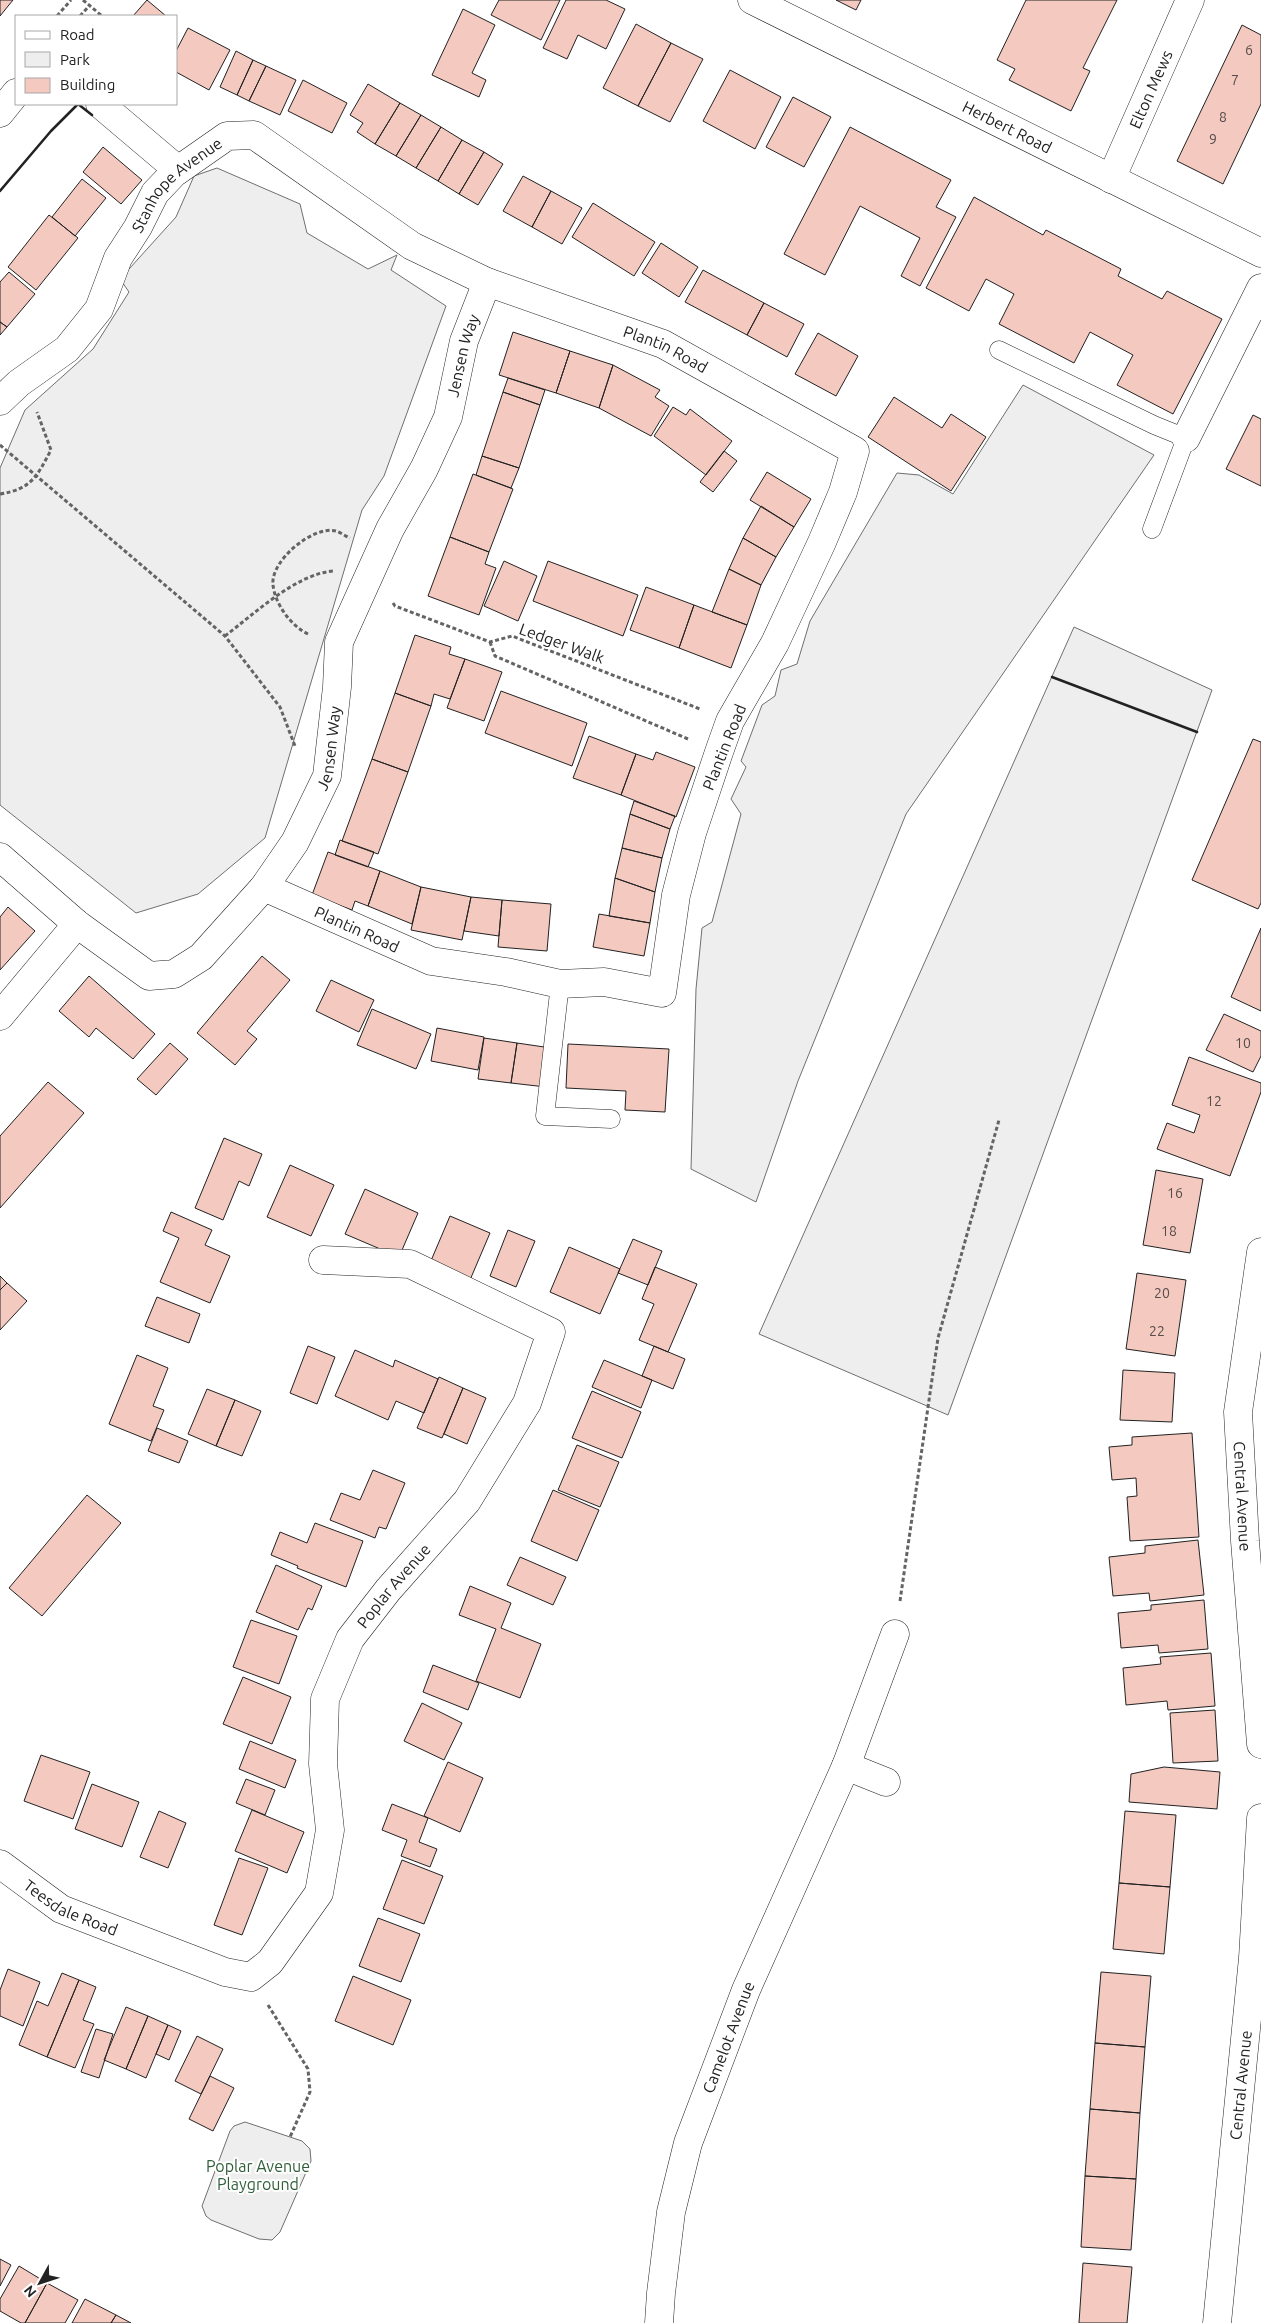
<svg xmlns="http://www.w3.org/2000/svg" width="1261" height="2323" font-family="Ubuntu,sans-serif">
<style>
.green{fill:#eee;stroke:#6f6f6f}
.building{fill:#f3c9c0;stroke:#222}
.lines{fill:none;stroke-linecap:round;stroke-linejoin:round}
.service-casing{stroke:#222;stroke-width:19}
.minor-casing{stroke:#222;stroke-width:29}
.path{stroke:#646464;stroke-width:3;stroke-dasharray:4 2.5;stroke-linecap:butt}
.service{stroke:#fff;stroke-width:18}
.minor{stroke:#fff;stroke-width:28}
.wall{stroke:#222;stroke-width:2.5}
.labels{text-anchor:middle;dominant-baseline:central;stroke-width:4;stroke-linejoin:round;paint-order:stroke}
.number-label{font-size:14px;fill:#564c4a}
.street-label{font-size:16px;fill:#222;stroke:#fff}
.park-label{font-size:16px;fill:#2f5e38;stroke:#fff}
</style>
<rect width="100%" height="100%" fill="#fff"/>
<!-- green -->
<path class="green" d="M217 168 300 204 307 233 368 269 397 255 391 270 446 306 384 476 362 510 265 838 198 894 136 913 0 805V468L25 410 93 349 129 292 120 279 176 217 194 176Z
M1023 385 1154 455 906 814 798 1081 756 1202 691 1169 696 989 702 928 712 922 741 814 731 799 746 767 741 761 762 705 775 696 781 670 797 664 810 621 897 473 919 475 953 494Z
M1074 627 1212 690 948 1415 759 1334Z
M245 2122 302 2141 310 2149 311 2161 280 2232 272 2240 259 2239 211 2220 206 2216 202 2206 230 2131 234 2126Z"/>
<!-- building -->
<path class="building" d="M0 0H13L0 16Z
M147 0 166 16H133Z
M499 0H560L541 40 491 15Z
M566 0H606L625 9 606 49 578 35 567 59 543 48Z
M836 0H861L856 10Z
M1026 0H1117L1083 68 1090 71 1071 111 1009 80 1015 69 997 60Z
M463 9 495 25 472 73 486 80 479 97 432 75Z
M636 24 671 43 638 106 603 88Z
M1242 25 1261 35V104L1223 184 1177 161Z
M188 28 230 50 209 90 176 72V51Z
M671 43 703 59 670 122 638 106Z
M236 51 253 60 237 95 220 87Z
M253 60 266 66 249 101 237 95Z
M266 66 296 80 280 115 249 101Z
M730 70 781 97 755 149 703 121Z
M303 80 347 103 332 133 288 111Z
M368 84 400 103 375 144 357 132 363 123 350 115Z
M793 97 831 117 804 167 766 147Z
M400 103 421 115 396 156 375 144Z
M421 115 441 127 416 168 396 156Z
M441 127 462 140 438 181 416 168Z
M850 127 951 180 936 207 956 217 920 286 901 276 920 238 860 206 825 275 784 254Z
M462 140 484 152 459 194 438 181Z
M103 147 142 180 121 204 83 172Z
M484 152 503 164 478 205 459 194Z
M523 176 551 191 532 227 503 211Z
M82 179 106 198 75 236 52 217Z
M551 191 582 208 562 244 532 227Z
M974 197 1043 235 1046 230 1121 269 1118 276 1162 299 1167 291 1222 319 1173 414 1117 385 1133 355 1090 332 1074 363 999 324 1014 294 986 279 969 311 926 288Z
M593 203 655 242 634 276 572 237Z
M49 215 78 238 36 290 8 267Z
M661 243 698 267 679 297 642 273Z
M703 270 764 303 747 335 685 302Z
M9 272 35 294 7 327 0 322V282Z
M764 303 804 324 787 357 747 335Z
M0 322 7 327 0 335Z
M513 332 570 351 556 393 499 375Z
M818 333 858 356 836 396 795 374Z
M570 351 613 365 599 408 556 393Z
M613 365 660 390 655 397 669 406 651 436 599 408Z
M508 378 545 390 540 405 503 392Z
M503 392 540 405 519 468 482 456Z
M894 397 942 428 951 414 986 437 951 491 868 437Z
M673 407 686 415 690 409 732 441 706 475 654 436Z
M1253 415 1261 419V486L1226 469Z
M724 451 737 461 713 492 700 482Z
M482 456 519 468 511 488 476 475Z
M767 472 811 499 794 527 750 500Z
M473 474 513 489 489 552 450 537Z
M761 506 794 527 776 557 743 538Z
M450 537 489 552 485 564 496 568 479 615 428 596Z
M743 538 776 557 761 585 729 569Z
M504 561 537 576 518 621 484 606Z
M548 561 638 595 623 636 533 601Z
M729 569 761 585 747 625 712 612Z
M646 587 694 605 679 648 630 630Z
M694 605 747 625 731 668 679 648Z
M415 635 451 647 449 654 465 659 450 699 434 694 431 706 395 693Z
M465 659 502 672 484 721 447 708Z
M501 691 587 723 572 766 485 733Z
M395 693 431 706 408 772 372 759Z
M589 736 636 754 621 795 573 778Z
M1253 739 1261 742V903L1258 909 1192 880Z
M656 752 695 767 676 817 621 795 636 754 653 760Z
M372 759 408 772 378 854 342 841Z
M634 801 675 816 670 829 630 814Z
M630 814 670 829 662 858 622 848Z
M340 840 374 852 368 867 335 855Z
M622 848 662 858 655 892 615 878Z
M328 852 380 871 368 906 355 901 352 910 312 895Z
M380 871 421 887 412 924 368 906Z
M615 878 655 892 650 923 609 916Z
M421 887 471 897 462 940 411 930Z
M471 897 502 900 499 936 464 931Z
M502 900 551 904 547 951 498 947Z
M8 907 35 931 0 970V917Z
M599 914 650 923 644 956 593 947Z
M1261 928V1011L1231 997Z
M262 956 290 980 247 1031 257 1039 235 1065 197 1033Z
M89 976 155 1034 133 1059 96 1028 89 1037 59 1011Z
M331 980 374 1000 359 1032 316 1011Z
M372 1009 431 1034 416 1069 357 1045Z
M1224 1014 1261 1031V1056L1253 1072 1206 1050Z
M437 1028 484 1037 478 1070 431 1061Z
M484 1038 517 1043 511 1083 478 1079Z
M170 1043 188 1059 156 1095 137 1079Z
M517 1043 551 1048 546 1087 511 1083Z
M568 1044 669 1049 665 1112 625 1110 626 1091 566 1088Z
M1189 1057 1261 1083V1092L1230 1176 1157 1149 1167 1123 1194 1133 1200 1115 1172 1105Z
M48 1082 84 1113 0 1208V1136Z
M224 1138 262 1154 249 1186 239 1181 223 1220 195 1208Z
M290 1165 334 1185 311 1236 267 1217Z
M1156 1170 1203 1179 1190 1253 1143 1245Z
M365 1189 418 1213 399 1257 345 1234Z
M171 1212 212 1230 205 1245 230 1256 210 1303 160 1282 179 1238 163 1231Z
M450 1216 490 1233 470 1280 430 1263Z
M508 1230 535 1241 516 1287 490 1276Z
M633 1239 662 1251 648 1285 618 1273Z
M569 1247 620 1269 600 1314 550 1292Z
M655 1267 697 1284 668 1352 639 1340 654 1304 642 1299Z
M1137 1273 1186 1280 1175 1356 1126 1349Z
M0 1276 7 1283 0 1290Z
M7 1283 27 1301 0 1330V1290Z
M157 1297 200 1314 189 1343 145 1326Z
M308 1346 335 1357 317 1404 290 1393Z
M654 1346 685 1359 673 1389 642 1376Z
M355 1350 393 1367 395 1360 438 1379 424 1413 396 1401 388 1420 335 1396Z
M137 1355 168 1368 153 1406 164 1410 151 1441 109 1424Z
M604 1360 652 1380 641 1408 592 1387Z
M1123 1370 1175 1373 1172 1422 1120 1420Z
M439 1377 463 1388 442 1438 417 1428Z
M463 1388 486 1398 467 1444 444 1434Z
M207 1389 235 1400 216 1446 188 1434Z
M592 1391 641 1412 622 1458 572 1438Z
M235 1400 261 1411 242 1456 216 1446Z
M157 1428 188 1441 179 1463 148 1451Z
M1192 1433 1199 1537 1130 1541 1127 1497 1137 1496 1136 1478 1112 1480 1109 1447 1132 1445V1437Z
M577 1445 619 1462 600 1507 558 1490Z
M373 1470 405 1483 386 1529 379 1527 375 1538 330 1520 341 1493 360 1500Z
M553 1490 599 1510 577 1561 531 1541Z
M87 1495 121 1523 42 1616 9 1588Z
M315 1523 363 1541 346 1587 297 1568 298 1566 271 1555 280 1532 307 1543Z
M1198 1540 1204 1595 1150 1601 1149 1593 1113 1596 1109 1557 1145 1553V1546Z
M520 1557 566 1577 553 1605 507 1585Z
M276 1565 322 1586 312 1610 308 1608 298 1630 256 1612Z
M470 1586 511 1603 501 1628 541 1644 520 1698 476 1681 496 1629 459 1615Z
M1204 1600 1208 1649 1159 1653 1158 1645 1121 1648 1118 1613 1151 1610V1605Z
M251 1620 297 1636 279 1684 233 1667Z
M1211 1653 1215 1706 1168 1710 1167 1701 1126 1705 1123 1668 1161 1664 1160 1657Z
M433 1665 479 1683 468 1710 423 1692Z
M243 1677 291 1697 272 1744 223 1724Z
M422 1703 462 1723 444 1760 404 1741Z
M1215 1710 1218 1761 1173 1763 1170 1713Z
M250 1741 296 1760 285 1788 239 1769Z
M41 1755 90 1772 73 1819 24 1801Z
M448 1762 483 1778 460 1832 424 1816Z
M1164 1767 1220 1772 1217 1809 1129 1802 1131 1774Z
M246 1779 275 1790 265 1815 236 1803Z
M92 1784 139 1802 122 1847 75 1829Z
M392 1804 428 1818 419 1842 437 1849 430 1867 401 1856 407 1840 382 1830Z
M252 1810 304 1832 287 1873 235 1851Z
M159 1811 186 1823 168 1868 140 1857Z
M1125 1811 1176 1815 1170 1887 1119 1883Z
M239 1858 268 1868 242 1935 214 1925Z
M402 1860 443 1876 424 1924 383 1909Z
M1119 1883 1170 1887 1164 1954 1113 1949Z
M378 1918 420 1934 401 1982 359 1966Z
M8 1969 40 1982 23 2026 0 2016V1990Z
M1101 1972 1151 1976 1145 2047 1095 2043Z
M62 1973 79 1980 47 2057 19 2045 37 2001 48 2006Z
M353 1976 411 2000 393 2045 335 2021Z
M79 1980 96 1987 83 2020 94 2024 75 2068 47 2057Z
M126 2007 148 2016 126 2069 104 2060Z
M148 2016 168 2025 146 2078 126 2069Z
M168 2025 181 2031 169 2060 156 2054Z
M96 2029 113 2034 99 2078 81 2072Z
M197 2036 223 2049 201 2094 175 2081Z
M1095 2043 1145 2047 1140 2113 1090 2109Z
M210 2076 234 2088 213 2131 189 2119Z
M1090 2109 1140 2113 1136 2179 1085 2176Z
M1085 2176 1136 2179 1131 2250 1081 2247Z
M0 2259 11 2265 0 2286Z
M1083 2263 1132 2267 1127 2323H1079Z
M19 2266 47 2283 25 2323H21L0 2311V2299Z
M47 2283 78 2300 65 2323H25Z
M85 2299 116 2315 111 2323H72Z
M116 2315 131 2323H111Z"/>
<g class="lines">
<defs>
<path id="service" d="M999 350 1154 425 1186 438 1152 529
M560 984 545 1116 611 1119"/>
<g id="minor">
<path id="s1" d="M752 0 1261 253"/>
<path d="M100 104 178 170"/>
<path d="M0 113 16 93"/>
<path id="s2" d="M1111 179 1190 0"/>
<path id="s3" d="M0 401 19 383 67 349 99 309 118 258 138 227 155 193 174 173 227 136 254 135 412 246 487 282 663 344 855 451 843 492 822 542 775 643 730 721 719 752 692 833 676 895 662 993 604 982 560 984 506 972 431 961 264 887"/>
<path d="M1186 438 1261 288"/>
<path id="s4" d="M0 857 77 924 149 976 174 974 201 957 264 887 295 842 327 776 337 687 339 642 390 529 424 469 448 417 464 341 487 282"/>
<path d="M0 1016 77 924"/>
<path id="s5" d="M1261 1252 1238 1412 1245 1541 1261 1744"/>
<path d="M846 1766 886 1782"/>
<path id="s6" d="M0 1864 61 1909 225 1972 251 1977 270 1962 319 1893 330 1830 323 1764 325 1699 350 1639 388 1590 467 1501 527 1403 551 1332 410 1264 323 1260"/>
<path id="s7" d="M659 2323 661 2293 671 2212 688 2143 746 1990 846 1766 895 1634"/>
<path id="s8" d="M1217 2323 1253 1958 1261 1818"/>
</g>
</defs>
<!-- service casing -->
<use href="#service" class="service-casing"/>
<!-- minor casing -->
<use href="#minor" class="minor-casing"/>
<!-- path -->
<path class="path" d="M83 0 102 16
M57 16 71 0
M80 16 89 6
M0 445 225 636 280 707 295 746
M0 494C32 489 37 476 51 450L37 412
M393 603 395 606 490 642 512 636 700 709
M308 634C291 626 275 604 273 585 270 561 313 525 336 531 340 532 345 536 350 538
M225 636C254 614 297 573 334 571
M490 642 495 656 688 739
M900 1601 938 1338 999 1120
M268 2005 308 2069 310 2092 290 2137"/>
<!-- service -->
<use href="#service" class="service"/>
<!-- minor -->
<use href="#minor" class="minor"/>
<!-- wall -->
<path class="wall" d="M78 104 92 115
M0 191 51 131 78 104
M1052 677 1197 732"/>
</g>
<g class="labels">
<!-- number labels -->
<g class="number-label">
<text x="1249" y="50">6</text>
<text x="1235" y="80">7</text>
<text x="1223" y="117">8</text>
<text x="1213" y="139">9</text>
<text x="1243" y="1043">10</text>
<text x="1214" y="1101">12</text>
<text x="1175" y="1193">16</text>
<text x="1169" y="1231">18</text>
<text x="1162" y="1293">20</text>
<text x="1157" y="1331">22</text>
</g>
<!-- street labels -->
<g class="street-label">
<text stroke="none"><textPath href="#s2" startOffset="98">Elton Mews</textPath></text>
<text stroke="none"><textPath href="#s1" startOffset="285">Herbert Road</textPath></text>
<text stroke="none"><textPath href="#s3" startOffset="286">Stanhope Avenue</textPath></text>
<text stroke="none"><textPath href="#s3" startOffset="852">Plantin Road</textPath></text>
<text stroke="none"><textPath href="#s4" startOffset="918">Jensen Way</textPath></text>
<text transform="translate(562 643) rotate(20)">Ledger Walk</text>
<text transform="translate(724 747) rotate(-68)">Plantin Road</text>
<text stroke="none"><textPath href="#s4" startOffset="498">Jensen Way</textPath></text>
<text transform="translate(357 929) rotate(24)">Plantin Road</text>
<text stroke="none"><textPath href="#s5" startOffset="246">Central Avenue</textPath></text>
<text stroke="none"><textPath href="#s6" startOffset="716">Poplar Avenue</textPath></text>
<text stroke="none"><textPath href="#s6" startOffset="84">Teesdale Road</textPath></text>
<text stroke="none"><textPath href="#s7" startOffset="296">Camelot Avenue</textPath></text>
<text stroke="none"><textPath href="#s8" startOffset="239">Central Avenue</textPath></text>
</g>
<!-- park labels -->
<g class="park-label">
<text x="258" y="2166">Poplar Avenue<tspan x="258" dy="18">Playground</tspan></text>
</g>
</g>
<!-- legend -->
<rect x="15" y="15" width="162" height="90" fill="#ffffff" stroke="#a7a7a7"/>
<rect x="25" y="31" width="25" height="8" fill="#ffffff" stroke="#a7a7a7"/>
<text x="60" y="40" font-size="15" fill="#222222">Road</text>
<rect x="25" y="52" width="25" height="15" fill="#eeeeee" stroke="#a7a7a7"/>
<text x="60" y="65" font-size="15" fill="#222222">Park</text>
<rect x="25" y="78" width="25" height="15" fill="#f3c9c0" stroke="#a7a7a7"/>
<text x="60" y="90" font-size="15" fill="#222222">Building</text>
<!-- north arrow -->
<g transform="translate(40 2283) rotate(230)" stroke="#ffffff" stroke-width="4" paint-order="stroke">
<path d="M0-4L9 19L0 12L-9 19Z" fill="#222222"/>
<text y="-8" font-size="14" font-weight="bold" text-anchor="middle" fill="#222222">N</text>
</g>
</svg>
